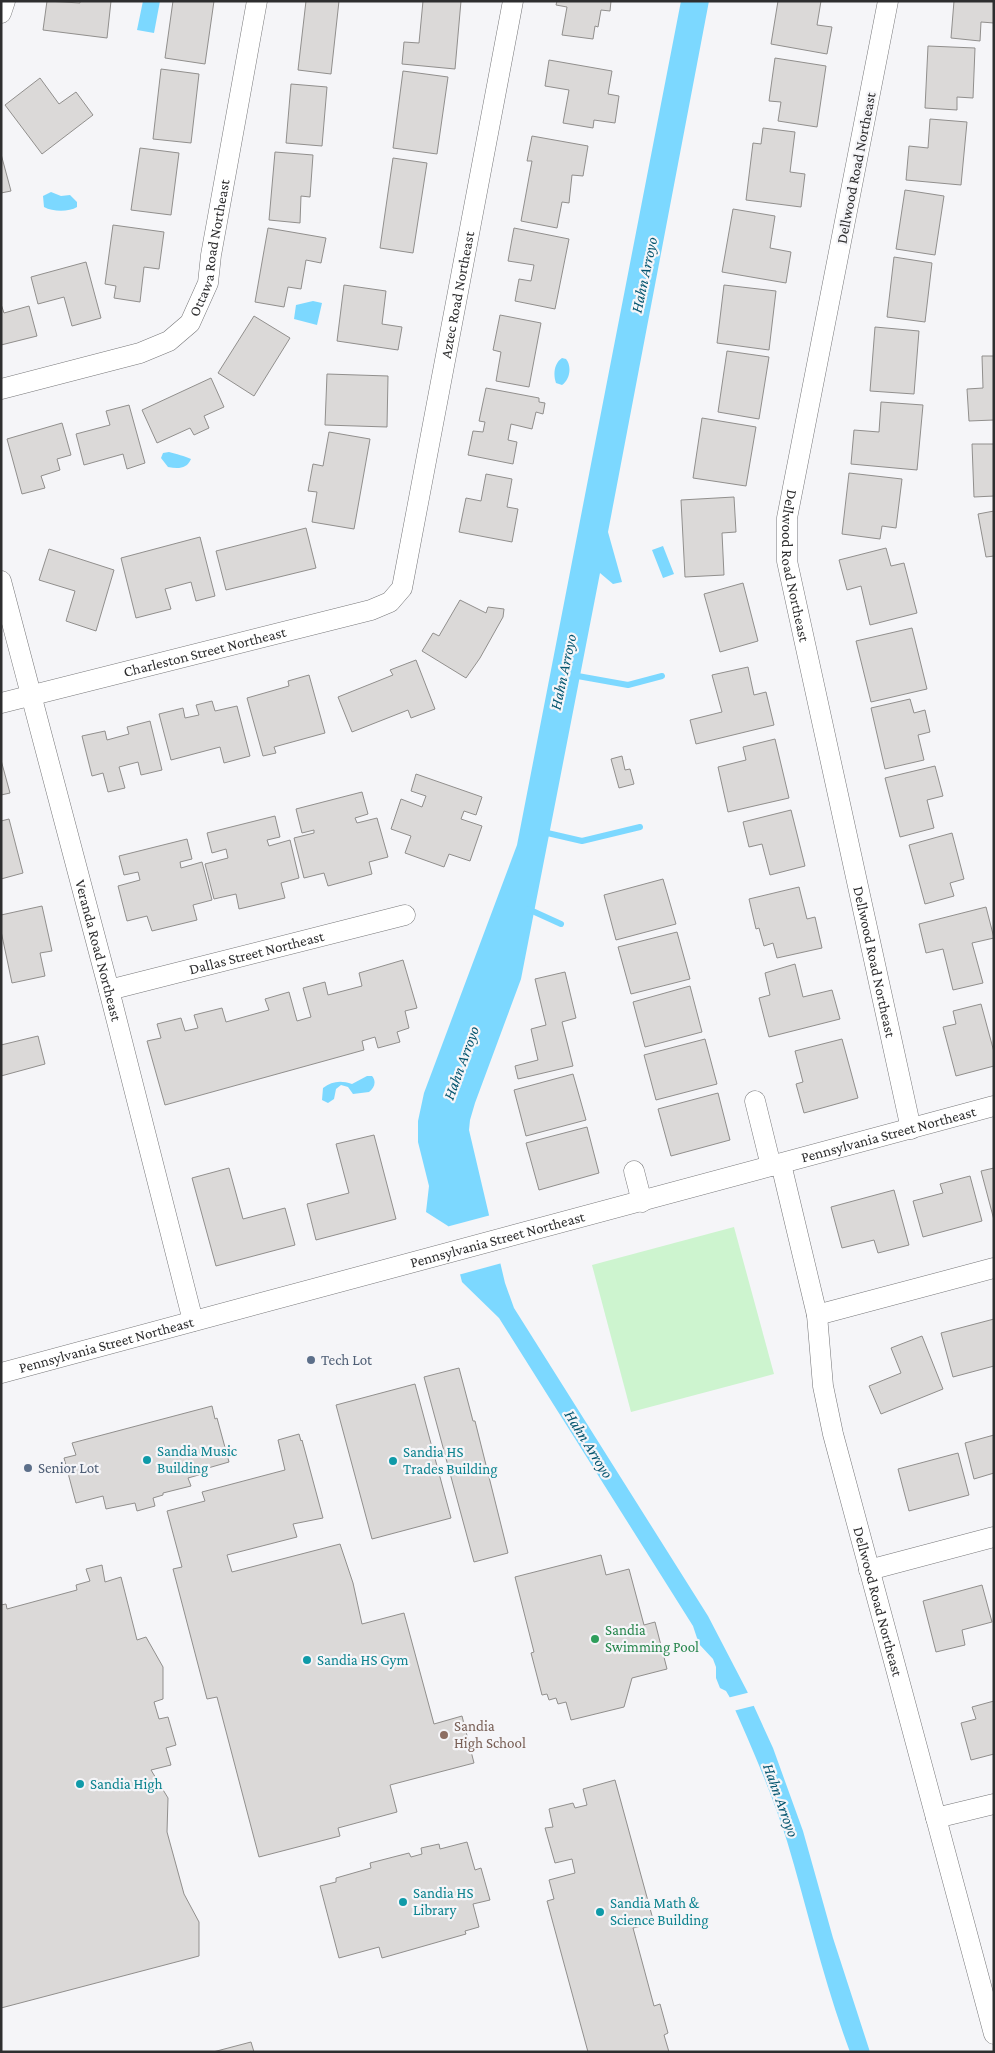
<svg xmlns="http://www.w3.org/2000/svg" width="995" height="2053" font-family="'Crimson Pro',serif">
<style>
.pitch{fill:#cdf4cf}
.water{fill:#7cd8ff}
.pier{fill:#f5f5f8}
.lines{fill:none;stroke-linecap:round;stroke-linejoin:round}
.stream{stroke:#7cd8ff;stroke-width:6}
.building{fill:#dbd9d8;stroke:#918f8d}
.minor-casing{stroke:#777779;stroke-width:21}
.minor{stroke:#fff;stroke-width:20}
.service-dot{fill:#5c6f8a;stroke:#f5f5f8;stroke-width:2}
.culture-dot{fill:#0f9aa8;stroke:#f5f5f8;stroke-width:2}
.leisure-dot{fill:#2e9e5b;stroke:#f5f5f8;stroke-width:2}
.education-dot{fill:#8d6e63;stroke:#f5f5f8;stroke-width:2}
.labels{text-anchor:middle;dominant-baseline:central;stroke-width:4.5;stroke-linejoin:round;paint-order:stroke}
.street-label{font-size:15px;fill:#2e2e2f;stroke:#f5f5f8}
.service-label{font-size:15px;fill:#4e5e75;stroke:#f5f5f8;text-anchor:start}
.culture-label{font-size:15px;fill:#0d838f;stroke:#f5f5f8;text-anchor:start}
.leisure-label{font-size:15px;fill:#27864d;stroke:#f5f5f8;text-anchor:start}
.education-label{font-size:15px;fill:#785e54;stroke:#f5f5f8;text-anchor:start}
.water-label{font-size:16px;font-style:italic;fill:#04556f;stroke:#f5f5f8}
</style>
<rect width="100%" height="100%" fill="#f5f5f8"/>
<!-- pitch -->
<path class="pitch" d="M734 1227 774 1374 631 1412 592 1265Z"/>
<!-- water -->
<path class="water" d="M143 1H160L154 33 137 30Z
M681 1H709L608 532 622 582 613 584 600 573 521 979 475 1103 470 1120 469 1130 505 1283 514 1308 708 1616 747 1691 773 1748 803 1831 833 1938 870 2052H850C824 1983 808 1911 787 1841 771 1791 750 1743 729 1696L726 1691 720 1688 716 1678V1667L713 1659 699 1644 693 1626 499 1318 462 1282 448 1226 426 1212 429 1186 418 1142V1121L424 1093 517 845Z
M51 192 61 196 70 195 77 202V207C69 212 53 212 44 207L43 196Z
M313 301 322 303 317 325 294 319 296 305Z
M562 358 566 359C572 366 570 380 562 385L556 383C553 375 554 363 562 358Z
M169 452C176 454 185 456 191 459 187 469 178 469 168 467L161 458 163 453Z
M663 546 674 574 663 578 652 550Z
M367 1076H372C377 1082 374 1088 369 1092L353 1094 348 1087 341 1085 336 1089 334 1099 328 1103 322 1100 323 1088C332 1081 341 1080 352 1084Z"/>
<!-- pier -->
<path class="pier" d="M491 1215 502 1263 458 1275 446 1227Z
M751 1692 757 1705 733 1711 727 1698Z"/>
<g class="lines">
<!-- stream -->
<path class="stream" d="M572 675 628 685 662 676
M543 832 582 841 640 827
M528 909 561 924"/>
</g>
<!-- building -->
<path class="building" d="M47 1 80 3V1H111L107 38 43 30Z
M173 1H214L205 64 165 58Z
M306 1H339L331 74 298 70Z
M423 1H461L455 69 402 64 404 42 419 43Z
M557 1H611L610 11 601 10 598 27 595 26 593 39 562 35 567 7 556 5Z
M778 1H821L817 25 832 27 827 54 771 44Z
M954 1H994V23L981 22 980 41 951 38Z
M928 46 975 48 973 98 957 97V110L925 108Z
M775 58 826 66 817 127 778 121 781 102 769 101Z
M549 60 612 71 608 94 619 96 615 123 594 120 593 128 563 123 569 90 545 86Z
M161 69 199 74 191 143 153 139Z
M403 71 448 77 437 154 393 148Z
M40 78 59 104 76 92 93 115 42 154 5 105Z
M291 84 327 87 322 146 286 143Z
M930 119 967 122 961 185 906 180 909 146 928 148Z
M763 128 795 132 790 172 805 174 801 207 746 200 753 143 761 144Z
M532 136 588 146 583 176 572 175 569 203 562 202 557 228 521 221 532 161H527Z
M140 148 179 153 171 215 131 210Z
M275 152 313 155 310 197 301 196 300 223 269 220Z
M1 154 11 191 1 193Z
M393 158 427 163 413 253 380 248Z
M905 190 944 196 935 255 896 249Z
M733 209 775 216 770 248 791 252 786 283 722 272Z
M113 225 164 232 159 269 144 267 140 302 114 298 116 286 105 284Z
M268 228 326 238 321 263 306 260 301 289 288 287 284 307 255 302Z
M514 228 569 239 555 309 515 301 519 279 531 281 534 265 508 261Z
M894 257 932 263 925 322 887 317Z
M86 262 101 318 72 326 64 297 38 304 31 277Z
M344 285 386 291 382 324 402 327 398 350 337 341Z
M724 285 776 291 769 350 717 343Z
M1 304 4 313 29 306 37 336 1 345Z
M500 315 541 323 529 387 496 381 501 352 493 350Z
M254 316 290 338 254 396 218 373Z
M875 327 919 331 914 394 870 391Z
M727 351 769 357 759 419 718 412Z
M982 356H994V420L969 421 967 389 983 388Z
M327 374 388 376 387 427 325 425Z
M211 378 224 407 204 416 209 428 194 435 190 428 157 443 142 410Z
M486 388 539 398V402L545 403 543 414 536 412 532 429 511 424 508 440 517 442 513 464 468 455 473 431 483 432 485 422 479 421Z
M881 402 923 405 917 470 851 464 854 430 879 432Z
M129 405 145 463 127 469 123 454 84 465 76 434 110 425 106 411Z
M702 418 756 427 746 486 693 478Z
M62 423 71 455 57 459 60 470 41 476 45 488 22 494 7 439Z
M329 432 370 439 354 529 312 522 317 492 308 491 313 464 323 466Z
M972 444H994V496L974 497Z
M849 473 902 479 896 528 882 526 880 539 842 534Z
M486 474 512 479 507 507 518 509 512 542 459 532 466 498 481 501Z
M734 497 736 532 722 533 724 575 685 577 681 500Z
M994 511V556L986 557 978 514Z
M306 528 316 568 226 590 216 551Z
M200 537 215 596 196 601 191 582 165 589 171 609 136 618 121 558Z
M886 548 891 566 904 563 917 613 870 625 861 586 847 590 839 560Z
M49 549 114 570 96 631 66 621 75 591 39 580Z
M743 583 758 641 720 652 704 594Z
M460 600 486 613 488 607 504 609 503 617 480 658 466 678 422 651 433 633 439 636Z
M912 628 927 689 871 702 856 641Z
M416 660 435 709 411 718 408 710 352 732 338 697 393 675 390 670Z
M748 667 754 695 766 692 774 725 696 744 690 720 722 712 712 675Z
M309 675 325 733 274 747 276 753 263 756 247 698 289 686 288 681Z
M910 699 914 713 925 710 930 732 918 735 924 760 885 769 871 708Z
M212 701 215 711 237 706 250 756 224 763 220 747 171 760 159 714 183 708 185 718 199 715 196 705Z
M150 721 162 770 141 775 138 762 119 767 125 788 108 792 103 773 92 776 82 736 105 731 107 740 129 734 127 727Z
M775 739 789 798 728 812 718 767 746 760 743 747Z
M622 756 625 770 630 769 634 784 619 788 611 759Z
M1 760 10 793 1 795Z
M935 766 943 796 927 800 934 828 900 837 885 778Z
M416 774 482 797 476 815 464 811 461 819 482 826 470 861 449 854 444 867 405 853 411 836 391 829 401 799 422 807 426 796 411 791Z
M362 792 368 814 355 818 357 823 377 818 388 857 369 862 372 874 328 886 324 873 304 878 294 838 314 833V830L302 833 296 809Z
M791 810 805 866 770 875 762 844 749 847 743 822Z
M275 816 280 837 267 840 269 846 290 840 299 878 281 883 285 898 239 909 236 894 214 899 205 864 228 858 226 849 212 853 207 833Z
M9 819 23 873 1 879V821Z
M952 833 964 879 950 883 954 896 925 904 909 845Z
M187 839 192 859 180 862 181 868 202 862 212 900 193 905 197 920 152 931 147 916 127 921 118 886 140 880 138 872 124 875 119 856Z
M663 879 676 924 616 940 604 895Z
M799 887 807 919 815 917 822 948 777 958 773 943 764 946 759 928 756 929 749 899Z
M42 906 52 951 40 953 45 976 12 983 1 931V915Z
M986 907 994 938 972 943 983 983 953 990 943 949 926 953 919 924Z
M677 932 690 979 631 994 618 947Z
M403 960 417 1008 405 1011 409 1028 397 1032 400 1042 378 1048 375 1037 362 1041 364 1050 165 1105 147 1041 161 1038 157 1024 181 1018 185 1031 198 1028 194 1015 222 1008 226 1022 269 1010 265 999 289 992 297 1021 311 1017 303 988 325 982 328 995 362 986 359 973Z
M795 964 803 997 832 990 840 1019 769 1037 759 998 770 995 765 973Z
M565 972 576 1018 562 1022 573 1066 518 1079 515 1066 538 1060 531 1029 546 1025 535 979Z
M690 986 702 1032 645 1047 633 1002Z
M981 1004 994 1052V1066L956 1076 943 1027 956 1024 953 1011Z
M38 1036 45 1064 1 1076V1045Z
M705 1039 717 1084 656 1100 644 1055Z
M842 1039 858 1098 804 1113 796 1084 803 1082 795 1051Z
M573 1074 586 1120 526 1136 514 1090Z
M718 1093 730 1140 671 1156 658 1109Z
M587 1127 599 1173 539 1190 526 1143Z
M374 1135 396 1219 316 1240 307 1204 349 1193 336 1144Z
M229 1168 243 1219 285 1208 295 1245 216 1266 192 1178Z
M994 1168V1220L981 1171Z
M970 1176 982 1221 923 1237 913 1201 943 1193 940 1184Z
M894 1190 909 1245 878 1253 874 1240 842 1248 831 1207Z
M994 1319V1366L953 1377 941 1333Z
M922 1336 943 1389 881 1414 869 1386 901 1373 891 1348Z
M459 1368 473 1421H475L508 1553 474 1562 424 1377Z
M415 1384 451 1518 372 1539 336 1405Z
M212 1406 215 1419 217 1418 229 1462 201 1470 202 1474 188 1478 191 1486 163 1493V1495L153 1498 155 1506 137 1511 135 1503 106 1509 103 1496 76 1503 64 1458 76 1455 72 1443Z
M299 1434 301 1441 302 1440 323 1518 293 1524 297 1537 227 1555 232 1572 340 1544 353 1583 362 1624 404 1613 434 1724 462 1716 474 1763 390 1785 397 1812 338 1828 340 1836 259 1857 217 1697 207 1699 173 1569 182 1567 167 1511 205 1501 202 1492 285 1470 278 1440Z
M994 1435V1473L974 1479 965 1443Z
M958 1453 969 1495 909 1511 898 1469Z
M601 1555 606 1575 629 1569 644 1625 655 1622 667 1669 632 1678 624 1707 571 1720 566 1702 558 1704 556 1698 549 1700 547 1694 542 1695 531 1653 534 1652 515 1577Z
M102 1565 105 1582 121 1577 137 1640 146 1637 163 1667V1699L154 1702 159 1719 168 1717 176 1745 166 1748 171 1765 151 1770 168 1798 167 1832 184 1894 199 1922V1956L1 2008V1605L6 1604 7 1609 77 1590 76 1585 90 1581 86 1569Z
M982 1585 992 1622 962 1630 965 1645 936 1652 923 1601Z
M994 1701V1754L971 1760 961 1723 976 1719 972 1707Z
M615 1780 654 1923 633 1928 654 2006 660 2004 668 2033 664 2035 669 2052H588L547 1901 554 1899 549 1880 575 1873 572 1859 555 1863 545 1828 553 1827 549 1809 573 1803 575 1808 587 1805 583 1789Z
M467 1842 475 1870 481 1868 490 1900 473 1904 479 1927 465 1931 466 1934 382 1958 379 1947 339 1958 320 1886 336 1882V1878L371 1868 370 1863 409 1853 411 1857 422 1854 421 1848 439 1844 440 1849Z
M251 2042 254 2052H213Z"/>
<g class="lines">
<defs>
<g id="minor">
<path id="s1" d="M888 1 787 518V561L911 1129"/>
<path d="M1 13 5 1"/>
<path id="s2" d="M1 389 140 353 169 341 190 323 208 283 211 255 257 1"/>
<path id="s3" d="M1 581 109 990 193 1321"/>
<path id="s4" d="M1 703 371 610 390 602 402 588 513 1"/>
<path id="s5" d="M109 990 405 915"/>
<path d="M755 1101 771 1166"/>
<path id="s6" d="M781 1164 817 1315 823 1386 833 1434 994 2034"/>
<path d="M634 1171 642 1202"/>
<path d="M817 1315 994 1268"/>
<path id="s7" d="M1 1373 994 1106"/>
<path d="M869 1570 994 1537"/>
<path d="M936 1818 994 1804"/>
</g>
</defs>
<!-- minor casing -->
<use href="#minor" class="minor-casing"/>
<!-- minor -->
<use href="#minor" class="minor"/>
</g>
<!-- markers -->
<g class="service-dot">
<circle cx="311" cy="1360" r="5"/>
<circle cx="28" cy="1468" r="5"/>
</g>
<g class="culture-dot">
<circle cx="147" cy="1460" r="5"/>
<circle cx="393" cy="1461" r="5"/>
<circle cx="307" cy="1660" r="5"/>
<circle cx="80" cy="1784" r="5"/>
<circle cx="403" cy="1902" r="5"/>
<circle cx="600" cy="1912" r="5"/>
</g>
<circle class="leisure-dot" cx="595" cy="1639" r="5"/>
<circle class="education-dot" cx="444" cy="1735" r="5"/>
<g class="labels">
<!-- street labels -->
<g class="street-label">
<text transform="translate(856 168) rotate(-79)">Dellwood Road Northeast</text>
<text stroke="none"><textPath href="#s2" startOffset="281">Ottawa Road Northeast</textPath></text>
<text stroke="none"><textPath href="#s4" startOffset="719">Aztec Road Northeast</textPath></text>
<text stroke="none"><textPath href="#s1" startOffset="575">Dellwood Road Northeast</textPath></text>
<text stroke="none"><textPath href="#s4" startOffset="210">Charleston Street Northeast</textPath></text>
<text stroke="none"><textPath href="#s3" startOffset="382">Veranda Road Northeast</textPath></text>
<text stroke="none"><textPath href="#s5" startOffset="152">Dallas Street Northeast</textPath></text>
<text stroke="none"><textPath href="#s1" startOffset="980">Dellwood Road Northeast</textPath></text>
<text stroke="none"><textPath href="#s7" startOffset="919">Pennsylvania Street Northeast</textPath></text>
<text stroke="none"><textPath href="#s7" startOffset="514">Pennsylvania Street Northeast</textPath></text>
<text stroke="none"><textPath href="#s7" startOffset="109">Pennsylvania Street Northeast</textPath></text>
<text stroke="none"><textPath href="#s6" startOffset="449">Dellwood Road Northeast</textPath></text>
</g>
<!-- service labels -->
<g class="service-label">
<text x="321" y="1360">Tech Lot</text>
<text x="38" y="1468">Senior Lot</text>
</g>
<!-- culture labels -->
<g class="culture-label">
<text x="157" y="1451">Sandia Music<tspan x="157" dy="17">Building</tspan></text>
<text x="403" y="1452">Sandia HS<tspan x="403" dy="17">Trades Building</tspan></text>
<text x="317" y="1660">Sandia HS Gym</text>
<text x="90" y="1784">Sandia High</text>
<text x="413" y="1893">Sandia HS<tspan x="413" dy="17">Library</tspan></text>
<text x="610" y="1903">Sandia Math &amp;<tspan x="610" dy="17">Science Building</tspan></text>
</g>
<!-- leisure labels -->
<g class="leisure-label">
<text x="605" y="1630">Sandia<tspan x="605" dy="17">Swimming Pool</tspan></text>
</g>
<!-- education labels -->
<g class="education-label">
<text x="454" y="1726">Sandia<tspan x="454" dy="17">High School</tspan></text>
</g>
<!-- water labels -->
<g class="water-label">
<text transform="translate(644 275) rotate(-78)">Hahn Arroyo</text>
<text transform="translate(563 672) rotate(-78)">Hahn Arroyo</text>
<text transform="translate(461 1063) rotate(-70)">Hahn Arroyo</text>
<text transform="translate(589 1444) rotate(58)">Hahn Arroyo</text>
<text transform="translate(781 1800) rotate(70)">Hahn Arroyo</text>
</g>
</g>
<!-- border -->
<rect width="995" height="2053" fill="none" stroke="#2e2e2f" stroke-width="5"/>
</svg>
